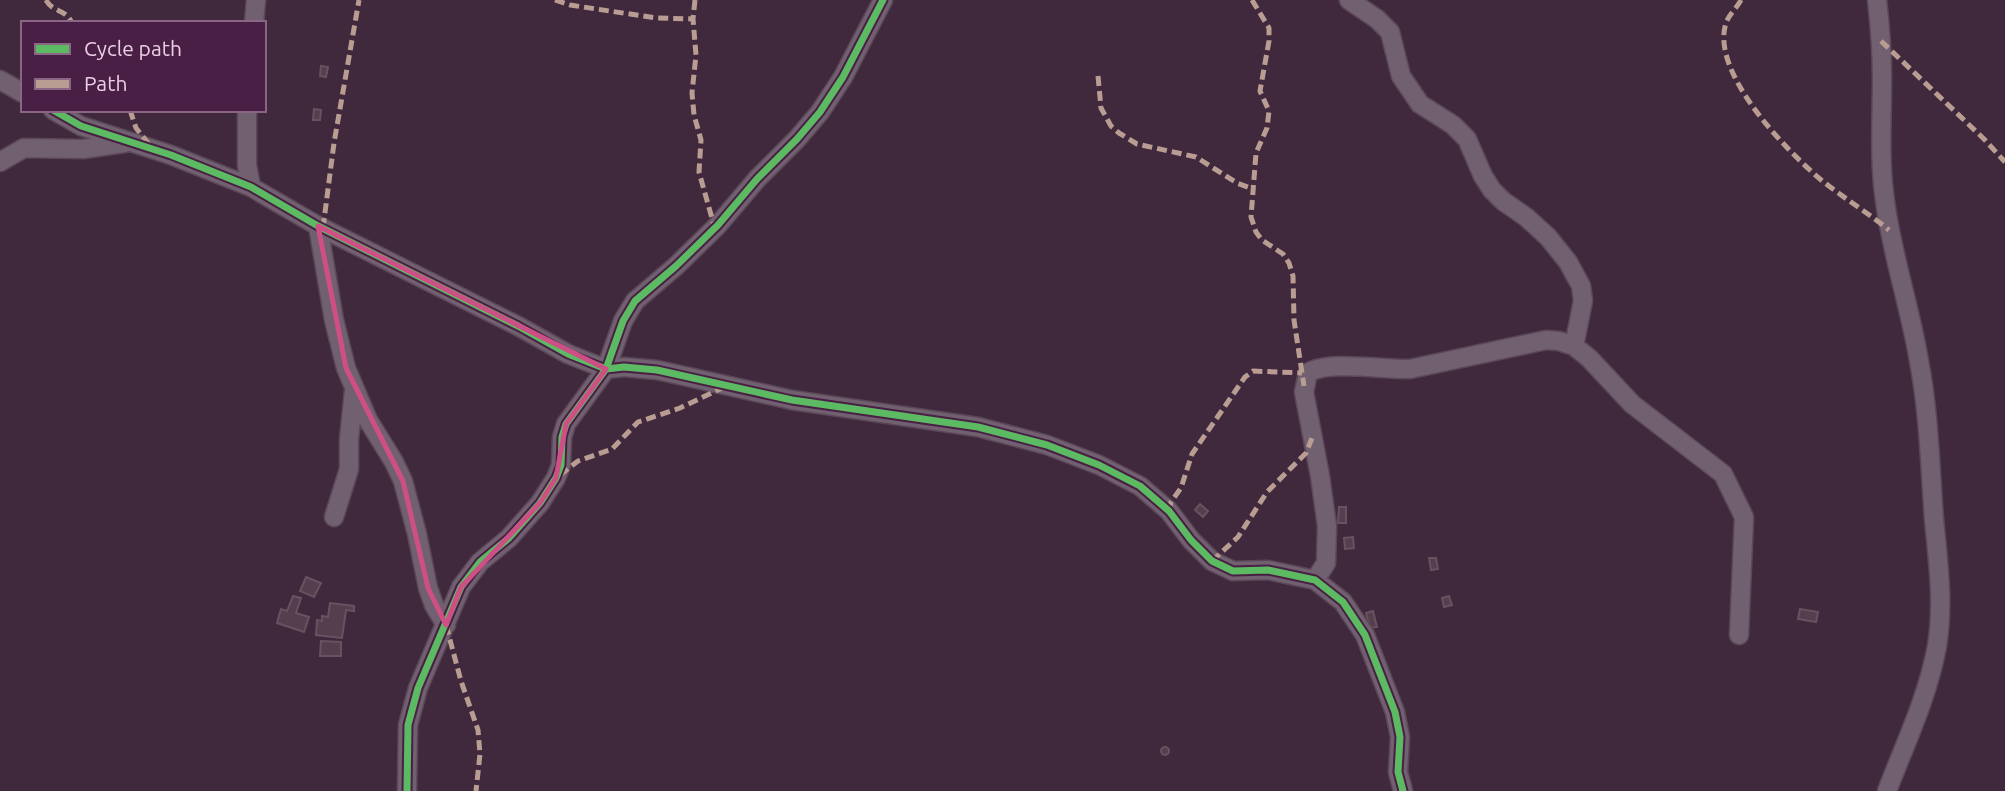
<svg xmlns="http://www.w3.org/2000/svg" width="2005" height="791" font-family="Ubuntu,sans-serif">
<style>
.building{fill:#553e4d;stroke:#675260;stroke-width:2}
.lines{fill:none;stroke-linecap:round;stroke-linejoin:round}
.street-casing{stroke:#5c4759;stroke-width:21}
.street{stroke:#71606f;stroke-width:18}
.quiet{stroke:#b99d93;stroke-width:5;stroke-dasharray:10 5;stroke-linecap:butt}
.cycleway-casing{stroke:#4a1f45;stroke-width:11}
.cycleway{stroke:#5cba63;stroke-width:7}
.marked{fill:none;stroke:#ce4f85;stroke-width:5;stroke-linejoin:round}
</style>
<rect width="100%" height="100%" fill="#40293d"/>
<!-- building -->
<path class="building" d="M321 66 328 67 326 77 320 76Z
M314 109 321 110 320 120H313Z
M1200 504 1208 511 1203 517 1195 510Z
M1339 507H1346V523H1338Z
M1353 537 1354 548 1345 549 1344 538Z
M1429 558H1436L1438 569 1431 570Z
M306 577 321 583 314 597 300 591Z
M293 596 301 598 296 613 309 617 304 632 277 623 281 609 287 611Z
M1449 596 1452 605 1444 607 1442 598Z
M330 603 354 606V611L346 610 342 638 316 635 317 620 322 621V616L328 617Z
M1800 609 1818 612 1816 622 1798 619Z
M1373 611 1377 627 1370 628 1366 613Z
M321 641 341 642V656H320Z
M1161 751a4 4 0 1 1 8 0a4 4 0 1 1-8 0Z"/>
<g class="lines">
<defs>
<path id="street" d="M1349 0 1377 19 1390 32 1401 76 1420 104 1453 125 1467 139 1483 176 1492 190 1503 201 1526 217 1548 237 1568 262 1581 286 1583 301 1574 346
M1877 0C1880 26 1882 53 1882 79 1882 120 1879 160 1885 201 1892 255 1910 307 1919 361 1929 413 1930 466 1934 519 1938 561 1944 603 1937 646 1928 696 1905 744 1887 791
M254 23 256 0
M0 80 23 93
M53 110 81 126 171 155 251 187 318 226 518 326 568 354 606 369 624 367 657 370 792 400 978 427 1047 445 1099 465 1140 486 1169 511 1191 540 1212 561 1233 571 1268 570 1315 580 1343 602 1365 635 1395 712 1400 737 1398 772 1403 791
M247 110V165L251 187
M0 162 24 148 83 149 124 143
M318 226 334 320 346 368 368 420 394 462 403 481 417 534 428 588 434 605 446 625
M334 517 349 469V439L354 391
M1315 580 1326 563 1327 526 1320 476 1304 392 1308 373C1328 360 1383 370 1410 369L1546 340 1559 341 1574 346 1589 358 1632 404 1723 474 1744 517 1739 635
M407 791 408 725 418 688 461 587 480 562 509 538 540 503 556 478 561 465 562 437 566 424 606 369 623 321 635 301 676 266 718 225 757 179 797 139 820 112 843 77 883 0"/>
</defs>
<!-- street casing -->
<use href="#street" class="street-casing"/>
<!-- street -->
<use href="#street" class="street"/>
<!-- quiet -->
<path class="quiet" d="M46 0C53 13 65 8 72 23
M555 0 570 5 656 18 693 19
M695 0 693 19 696 55 692 93 694 115 701 140 699 172 715 229
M1252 0 1269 28V41L1260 91 1269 111 1267 128 1256 153 1251 217 1256 232 1262 240 1283 254 1289 263 1293 276 1294 320 1304 386
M1741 0C1737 8 1729 14 1726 23 1710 72 1785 149 1820 179 1842 197 1867 212 1889 230
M1881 41 1984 139 2005 162
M1098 76 1101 108 1111 126 1119 133 1137 144 1196 157 1237 183 1253 189
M130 110 136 128 151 147
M323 228 334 143 359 0
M560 475 578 461 612 449 638 422 680 408 726 386
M1169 511 1171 502 1181 488 1192 454 1245 377 1253 371 1302 373
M1212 561 1238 537 1267 492 1306 453 1312 438
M446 625 461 681 478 730 480 754 476 791"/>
<defs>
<path id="cycleway" d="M53 110 81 126 171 155 251 187 318 226 518 326 568 354 606 369 624 367 657 370 792 400 978 427 1047 445 1099 465 1140 486 1169 511 1191 540 1212 561 1233 571 1268 570 1315 580 1343 602 1365 635 1395 712 1400 737 1398 772 1403 791
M407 791 408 725 418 688 461 587 480 562 509 538 540 503 556 478 561 465 562 437 566 424 606 369 623 321 635 301 676 266 718 225 757 179 797 139 820 112 843 77 883 0"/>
</defs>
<!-- cycleway casing -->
<use href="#cycleway" class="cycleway-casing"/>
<!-- cycleway -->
<use href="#cycleway" class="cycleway"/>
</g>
<!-- marked area -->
<path class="marked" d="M318 226 606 369 566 424 556 478 540 503 461 587 446 625 428 588 403 481 346 368Z"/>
<!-- legend -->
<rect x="21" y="21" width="245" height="91" fill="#4a1f45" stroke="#8a6685" stroke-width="2"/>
<rect x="35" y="44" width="35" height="10" fill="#5cba63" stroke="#8a6685" stroke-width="2"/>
<text x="84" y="56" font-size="21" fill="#ebd0e6">Cycle path</text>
<rect x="35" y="79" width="35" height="10" fill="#b99d93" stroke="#8a6685" stroke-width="2"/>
<text x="84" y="91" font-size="21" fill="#ebd0e6">Path</text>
</svg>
